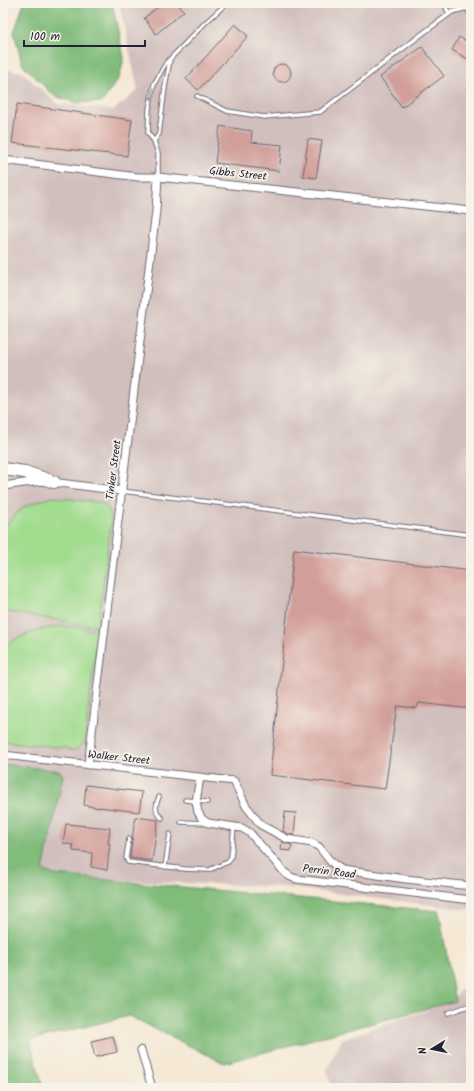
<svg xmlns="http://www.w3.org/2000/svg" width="474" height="1091" font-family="Kalam,sans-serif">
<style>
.industrial{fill:#d1bfbd}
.green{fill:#a1dc8f;stroke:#627f65}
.forest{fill:#80bc7a;stroke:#516f5a}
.building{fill:#d29e99}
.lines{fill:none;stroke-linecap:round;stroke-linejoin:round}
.service-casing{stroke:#6c6771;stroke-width:5.5}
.minor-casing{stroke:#6c6771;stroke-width:9}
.primary-casing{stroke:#6c6771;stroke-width:14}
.service{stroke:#fff;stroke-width:3.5}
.minor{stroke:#fff;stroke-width:7}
.primary{stroke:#fff;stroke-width:12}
.oneway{stroke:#9c9ca7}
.labels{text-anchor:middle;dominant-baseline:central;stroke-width:3.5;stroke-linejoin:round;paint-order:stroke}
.street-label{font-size:11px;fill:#22223b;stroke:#f7f3e8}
</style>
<rect width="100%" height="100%" fill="#f7f3e8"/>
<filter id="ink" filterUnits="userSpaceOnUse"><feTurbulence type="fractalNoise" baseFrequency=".025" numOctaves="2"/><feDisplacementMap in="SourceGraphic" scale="8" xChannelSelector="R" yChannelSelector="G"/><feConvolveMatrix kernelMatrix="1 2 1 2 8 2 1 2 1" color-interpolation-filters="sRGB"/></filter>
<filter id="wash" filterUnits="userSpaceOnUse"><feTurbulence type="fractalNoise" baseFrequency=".012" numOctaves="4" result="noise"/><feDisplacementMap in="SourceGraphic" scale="16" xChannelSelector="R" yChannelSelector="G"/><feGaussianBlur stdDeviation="0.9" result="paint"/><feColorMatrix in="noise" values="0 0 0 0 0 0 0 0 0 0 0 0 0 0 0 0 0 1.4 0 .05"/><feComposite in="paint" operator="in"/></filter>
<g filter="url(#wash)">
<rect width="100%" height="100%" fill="#f5e8d4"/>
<!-- industrial -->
<path class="industrial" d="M119 3H471V910L284 887 113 880 54 875 43 870 63 776 60 771 3 764V69L22 72 58 104 114 110 138 90Z
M471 987V1088H332L327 1071 342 1039 451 1002 460 990Z"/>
<!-- green -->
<path class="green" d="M53 497 100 502C109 506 111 514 111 523L98 627 3 611V529L15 515 24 507 38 501Z
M60 626 79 627 98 632 85 740C80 749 76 753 65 748L3 741V648C21 633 38 630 60 626Z"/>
<!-- forest -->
<path class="forest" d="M24 3H112L124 58 119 78 102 102 78 103 54 96 22 64 14 32Z
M3 764 60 771 63 776 43 870 54 875 439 911 455 1001 224 1063 129 1016 30 1040 43 1088H3Z"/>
<g id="blocks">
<!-- building -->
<path class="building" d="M163 3H177L184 11 156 34 144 18Z
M235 24 248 36 198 90 186 79Z
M459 37 471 44V61L452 50Z
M422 47 444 76 402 107 380 77Z
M273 73a9 9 0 1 1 18 0a9 9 0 1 1-18 0Z
M17 104 132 120 127 156 12 143Z
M220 126 252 131 251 142 282 145 279 171 215 163Z
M308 139 322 141 316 178 303 176Z
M294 549 471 571V709L419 703 417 708 397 706 385 789 270 775Z
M86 785 142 792 139 812 99 807V808L84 805Z
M285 812 296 813 294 835 289 834 283 831Z
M135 817 158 820 152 861 130 858Z
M66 824 110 828 108 844H110L107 870 91 867 92 853 73 851V845L63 843Z
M282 842 292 845 291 851 281 850Z
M113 1036 117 1052 95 1057 91 1041Z"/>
</g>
</g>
<g filter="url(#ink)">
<use href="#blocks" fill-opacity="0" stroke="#6c6771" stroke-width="1"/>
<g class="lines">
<defs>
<path id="service" d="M444 3 449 14
M467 8 471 16
M197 96 227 111 264 117 320 112 422 34 452 12 471 7
M154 141 159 134 165 87 170 60
M158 177V153L154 141 148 133 149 109 154 84 166 63 205 23 227 3
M122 491 471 535
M159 797C155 805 155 813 162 818
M185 800 207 802
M181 822 206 823
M129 839 126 858 128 862 185 869 209 870 228 862 231 857 234 827
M165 867 170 834
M448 1013 471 1005"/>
<path id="minor" d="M3 160 138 177H158L471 211
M3 486 24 483 44 481 122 491
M3 755 234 781 246 806 261 825 287 839 312 843 319 847 331 862 342 870 406 879 471 886
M88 765 156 211 158 177
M200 777 196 802 198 812 202 819 208 823 242 828 250 833 285 873 291 877 297 879 471 900
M141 1050 152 1088"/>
<path id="primary" d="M3 469 25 472 54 482"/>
</defs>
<!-- service casing -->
<use href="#service" class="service-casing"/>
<!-- minor casing -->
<use href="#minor" class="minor-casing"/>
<!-- primary casing -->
<use href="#primary" class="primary-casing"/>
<!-- service -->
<use href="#service" class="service"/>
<!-- minor -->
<use href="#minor" class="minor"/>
<!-- primary -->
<use href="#primary" class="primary"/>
</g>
<!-- one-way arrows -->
<defs><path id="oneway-shaft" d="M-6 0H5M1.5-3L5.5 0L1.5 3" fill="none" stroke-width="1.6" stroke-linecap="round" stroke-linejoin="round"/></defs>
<use class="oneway" href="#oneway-shaft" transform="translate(152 94) rotate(101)"/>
</g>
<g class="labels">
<!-- street labels -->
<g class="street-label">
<text transform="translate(238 174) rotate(6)">Gibbs Street</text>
<text transform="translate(114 470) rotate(-83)">Tinker Street</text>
<text transform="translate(119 758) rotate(6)">Walker Street</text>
<text transform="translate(329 872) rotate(7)">Perrin Road</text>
</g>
</g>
<!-- margin -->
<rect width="474" height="1091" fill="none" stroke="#f7f3e8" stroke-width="16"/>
<!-- north arrow -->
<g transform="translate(432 1049) rotate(260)" stroke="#f7f3e8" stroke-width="3" paint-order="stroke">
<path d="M0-3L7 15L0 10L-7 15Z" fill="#22223b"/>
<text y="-6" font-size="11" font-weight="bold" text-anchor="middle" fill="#22223b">N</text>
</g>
<!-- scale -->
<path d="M24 40v6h121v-6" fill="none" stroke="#22223b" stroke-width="2"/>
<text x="30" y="40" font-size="12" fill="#22223b" stroke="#f7f3e8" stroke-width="3" paint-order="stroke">100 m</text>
</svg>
